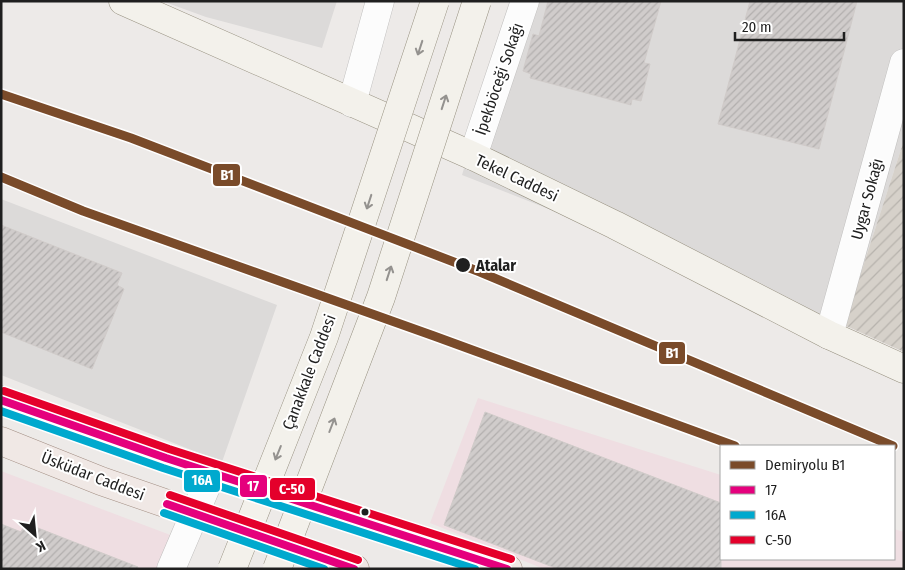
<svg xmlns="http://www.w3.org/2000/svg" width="905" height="570" font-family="'Fira Sans Condensed',sans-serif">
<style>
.residential{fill:#dcdad9}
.commercial{fill:#efdee2}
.construction{fill:url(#construction-furrows)}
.building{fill:url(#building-hatch);stroke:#d0cbc9}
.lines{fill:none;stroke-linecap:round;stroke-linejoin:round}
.street-casing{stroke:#c0bfbe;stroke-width:29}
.secondary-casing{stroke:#979180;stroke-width:29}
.primary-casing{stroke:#a38f84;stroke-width:29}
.street{stroke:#fcfcfc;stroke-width:28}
.secondary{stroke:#f3f1eb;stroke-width:28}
.primary{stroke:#f0e8e5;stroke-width:28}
.secondary-bridge-casing{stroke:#979180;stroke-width:29;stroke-linecap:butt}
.secondary-bridge{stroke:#f3f1eb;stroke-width:28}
.bus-1-casing{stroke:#fff;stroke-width:11}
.bus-2-casing{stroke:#fff;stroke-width:11}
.bus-3-casing{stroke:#fff;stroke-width:11}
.bus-1{stroke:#e5007d;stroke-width:8}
.bus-2{stroke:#00a9ce;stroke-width:8}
.bus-3{stroke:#e4002b;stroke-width:8}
.rail-1-casing{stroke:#fff;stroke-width:12}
.rail-1{stroke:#7a4b2a;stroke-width:9}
.oneway{stroke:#94928f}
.stop-dot{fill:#1f1f1f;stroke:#fff;stroke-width:2}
.labels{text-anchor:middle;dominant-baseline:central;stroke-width:4;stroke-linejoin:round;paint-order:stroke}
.street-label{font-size:16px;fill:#1f1f1f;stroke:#fff}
.stop-label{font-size:16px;font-weight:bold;fill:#1f1f1f;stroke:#fff;text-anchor:start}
.line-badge{stroke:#fff;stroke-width:2}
.badge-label{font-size:14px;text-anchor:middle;font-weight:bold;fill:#fff}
</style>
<defs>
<pattern id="construction-furrows" width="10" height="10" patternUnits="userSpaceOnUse" patternTransform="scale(1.25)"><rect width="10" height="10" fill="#d6d1ca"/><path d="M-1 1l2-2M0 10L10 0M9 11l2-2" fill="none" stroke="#b7b3ad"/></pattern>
<pattern id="building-hatch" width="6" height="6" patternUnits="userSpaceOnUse" patternTransform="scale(1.25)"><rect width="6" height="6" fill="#d0cccb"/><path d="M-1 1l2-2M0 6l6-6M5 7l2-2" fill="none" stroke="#b2afae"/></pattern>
</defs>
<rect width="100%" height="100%" fill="#edeae8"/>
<!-- residential -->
<path class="residential" d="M162 1H337L322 48 206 17Z
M514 1H904V140L844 325 462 175Z
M1 199 277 305 222 462 1 375Z"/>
<!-- commercial -->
<path class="commercial" d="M478 398 721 475V559H894V529L904 532V569H544L430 523Z
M1 471 173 536 158 569H1Z"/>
<!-- construction -->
<path class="construction" d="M904 140V352L844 325Z"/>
<!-- building -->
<path class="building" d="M548 1H661L644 63 650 64 641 101 632 99 631 105 530 78 531 74 523 71 533 34 539 36Z
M750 1H857L819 149 718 124Z
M1 225 122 273 117 285 124 289 92 369 1 332Z
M485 412 721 503V569H558L444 525Z
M25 523 138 567 137 569H1V524L21 532Z"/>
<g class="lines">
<defs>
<path id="street" d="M352 103 380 1
M473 156 525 1
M829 335 904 63
M171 569 212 473"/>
<path id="secondary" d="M123 1 473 156 615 225 829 335 904 369"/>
<path id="primary" d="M1 400 166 458 508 569
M1 441 101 481 355 569"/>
</defs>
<!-- street casing -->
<use href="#street" class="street-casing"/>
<!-- secondary casing -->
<use href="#secondary" class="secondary-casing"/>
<!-- primary casing -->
<use href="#primary" class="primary-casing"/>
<!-- street -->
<use href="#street" class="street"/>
<!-- secondary -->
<use href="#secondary" class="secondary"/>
<!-- primary -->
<use href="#primary" class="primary"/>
<defs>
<path id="secondary-bridge" d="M232 569 324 337 435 1
M277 569 381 297 477 1"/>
</defs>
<!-- secondary-bridge casing -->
<use href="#secondary-bridge" class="secondary-bridge-casing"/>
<!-- secondary-bridge -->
<use href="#secondary-bridge" class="secondary-bridge"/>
<defs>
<path id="bus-1" d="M1 400 166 458 507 569
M167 504 354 569"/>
<path id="bus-2" d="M1 411 163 468 475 569
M164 513 324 569"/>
<path id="bus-3" d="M4 391 169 449 511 559
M170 495 358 560"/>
</defs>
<!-- bus-1 casing -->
<use href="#bus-1" class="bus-1-casing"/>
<!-- bus-2 casing -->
<use href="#bus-2" class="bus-2-casing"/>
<!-- bus-3 casing -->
<use href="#bus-3" class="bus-3-casing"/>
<!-- bus-1 -->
<use href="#bus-1" class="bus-1"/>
<!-- bus-2 -->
<use href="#bus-2" class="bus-2"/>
<!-- bus-3 -->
<use href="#bus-3" class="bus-3"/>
<defs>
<path id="rail-1" d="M1 94 131 138 480 272 893 446
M1 177 83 211 434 336 735 446"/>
</defs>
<!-- rail-1 casing -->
<use href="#rail-1" class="rail-1-casing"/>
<!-- rail-1 -->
<use href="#rail-1" class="rail-1"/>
</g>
<!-- one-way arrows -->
<defs><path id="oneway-shaft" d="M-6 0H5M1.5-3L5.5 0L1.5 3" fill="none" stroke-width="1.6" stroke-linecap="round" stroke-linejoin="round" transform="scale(1.25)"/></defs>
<g class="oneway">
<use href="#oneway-shaft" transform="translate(420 48) rotate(108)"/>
<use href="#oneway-shaft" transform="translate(444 102) rotate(-72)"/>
<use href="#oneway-shaft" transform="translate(369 202) rotate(108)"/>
<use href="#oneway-shaft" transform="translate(389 273) rotate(-72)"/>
<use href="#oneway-shaft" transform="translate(332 425) rotate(-69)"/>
<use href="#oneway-shaft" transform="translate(278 453) rotate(112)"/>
</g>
<!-- markers -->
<g class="stop-dot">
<circle cx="463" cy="265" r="8"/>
<circle cx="365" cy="512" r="4.5"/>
</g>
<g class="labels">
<!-- street labels -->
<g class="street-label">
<text transform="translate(499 79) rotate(-71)">İpekböceği Sokağı</text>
<text transform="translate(517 178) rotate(25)">Tekel Caddesi</text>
<text transform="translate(867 199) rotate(-75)">Uygar Sokağı</text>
<text transform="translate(309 372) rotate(-69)">Çanakkale Caddesi</text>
<text transform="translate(93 476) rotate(21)">Üsküdar Caddesi</text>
</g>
<!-- stop labels -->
<g class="stop-label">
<text x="476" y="265">Atalar</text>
</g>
</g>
<g class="line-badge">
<rect x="212" y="163" width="29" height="24" rx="5" fill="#7a4b2a"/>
<rect x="658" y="341" width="28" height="24" rx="5" fill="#7a4b2a"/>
<rect x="183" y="469" width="38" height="24" rx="5" fill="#00a9ce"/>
<rect x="239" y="474" width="29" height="24" rx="5" fill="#e5007d"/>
<rect x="269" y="477" width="47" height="24" rx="5" fill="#e4002b"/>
</g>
<g class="badge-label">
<text x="227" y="180">B1</text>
<text x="672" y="358">B1</text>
<text x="202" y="485">16A</text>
<text x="253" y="491">17</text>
<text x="292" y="494">C-50</text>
</g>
<!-- border -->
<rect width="905" height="570" fill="none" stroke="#1f1f1f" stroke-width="5"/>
<!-- legend -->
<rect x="720" y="445" width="175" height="115" fill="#ffffff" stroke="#a5a5a5"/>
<rect x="730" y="461" width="25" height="8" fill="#7a4b2a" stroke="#a5a5a5"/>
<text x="765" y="470" font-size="15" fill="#1f1f1f">Demiryolu B1</text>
<rect x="730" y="486" width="25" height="8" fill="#e5007d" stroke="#a5a5a5"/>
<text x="765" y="495" font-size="15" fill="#1f1f1f">17</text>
<rect x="730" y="511" width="25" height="8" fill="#00a9ce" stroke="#a5a5a5"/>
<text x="765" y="520" font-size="15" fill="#1f1f1f">16A</text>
<rect x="730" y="536" width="25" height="8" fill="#e4002b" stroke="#a5a5a5"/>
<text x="765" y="545" font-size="15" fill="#1f1f1f">C-50</text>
<!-- north arrow -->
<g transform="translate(35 535) rotate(153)" stroke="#ffffff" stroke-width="4" paint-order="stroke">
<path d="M0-4L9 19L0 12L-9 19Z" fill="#1f1f1f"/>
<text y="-8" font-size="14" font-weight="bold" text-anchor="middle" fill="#1f1f1f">K</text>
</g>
<!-- scale -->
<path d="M735 32v8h109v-8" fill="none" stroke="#1f1f1f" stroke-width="2.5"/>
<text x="742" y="32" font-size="15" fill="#1f1f1f" stroke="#ffffff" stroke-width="4" paint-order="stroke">20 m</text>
</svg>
